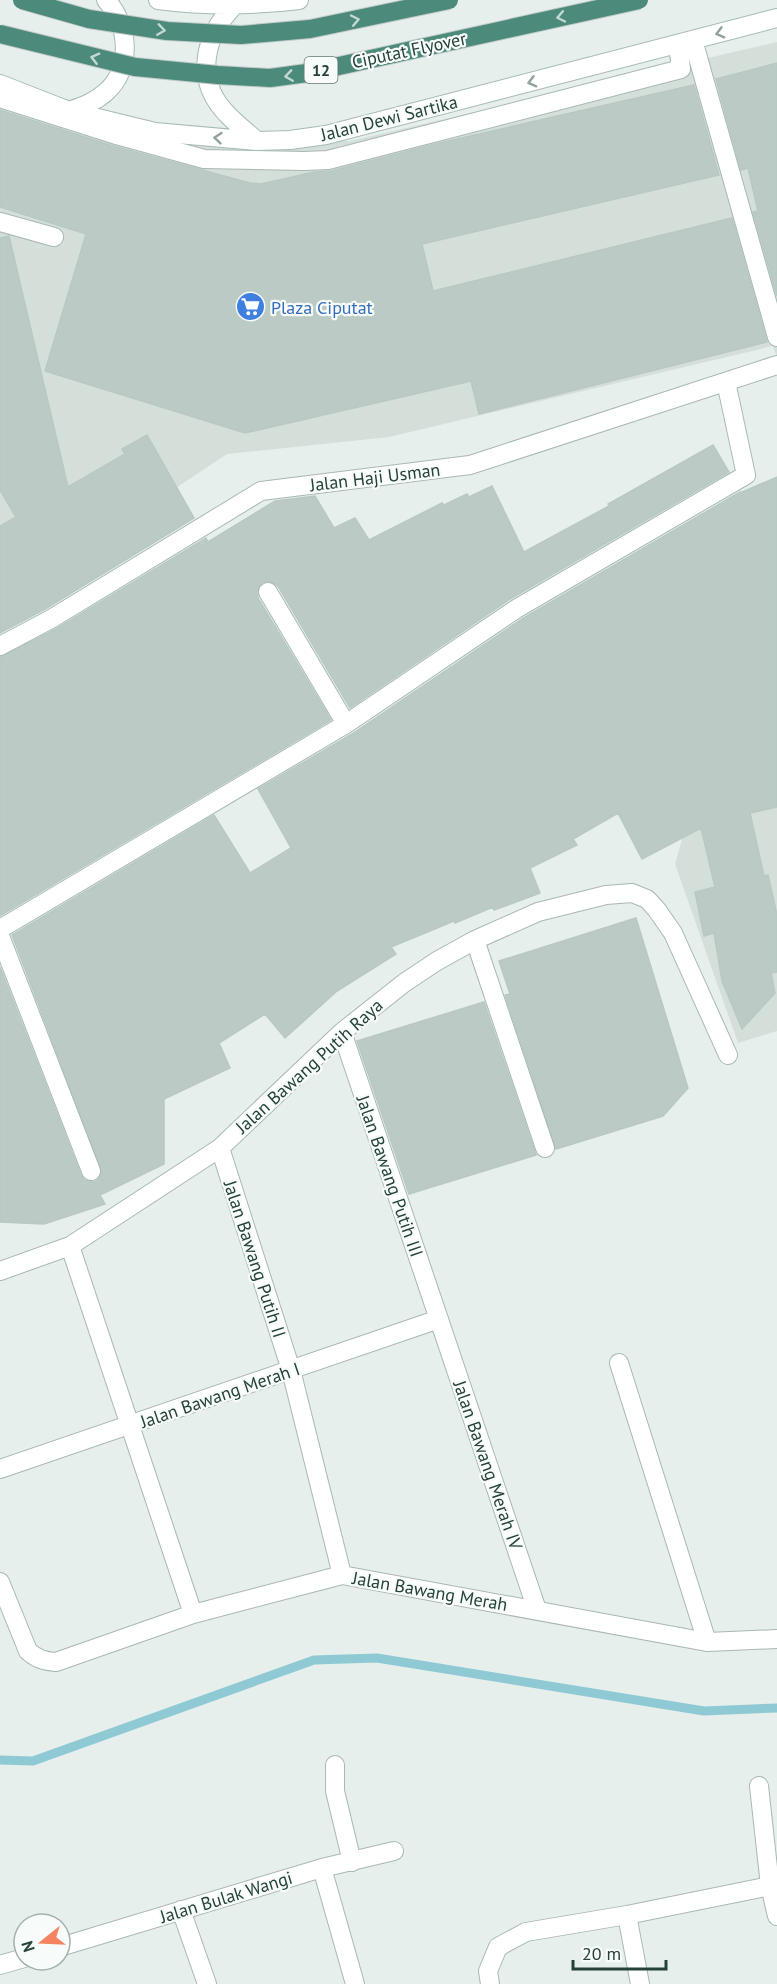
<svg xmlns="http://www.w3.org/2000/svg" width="777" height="1984" font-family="'PT Sans',sans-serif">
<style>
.built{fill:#d4dfda}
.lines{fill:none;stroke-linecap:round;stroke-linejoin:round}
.stream{stroke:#8ec9d4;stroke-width:9}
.building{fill:#bbcac4;stroke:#b8c9c2;stroke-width:1.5}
.service-casing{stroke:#a8b8b2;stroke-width:20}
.minor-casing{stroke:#a8b8b2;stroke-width:20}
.secondary-casing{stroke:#a4bbb3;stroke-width:20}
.service{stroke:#fff;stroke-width:18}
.minor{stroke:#fff;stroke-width:18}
.secondary{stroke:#fff;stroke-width:18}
.trunk-bridge-casing{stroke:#c2cac8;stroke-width:20;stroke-linecap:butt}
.trunk-bridge{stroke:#4c8a7c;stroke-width:18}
.oneway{stroke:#c4d9d4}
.oneway2{stroke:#92a09c}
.labels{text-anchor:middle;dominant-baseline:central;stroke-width:4.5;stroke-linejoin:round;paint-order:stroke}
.shield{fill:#f7fbf9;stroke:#637a73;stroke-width:1.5}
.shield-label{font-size:16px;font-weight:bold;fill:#24423a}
.street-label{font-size:18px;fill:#24423a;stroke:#f7fbf9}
.shop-label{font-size:18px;fill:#366cbe;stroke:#f7fbf9;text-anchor:start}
</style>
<rect width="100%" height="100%" fill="#e6efeb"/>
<!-- built -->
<path class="built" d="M777 42V358L773 346 389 437 227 454 0 605V77L203 144 350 141Z
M777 723V1031L738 1043 675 864 699 780Z"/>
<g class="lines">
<!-- stream -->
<path class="stream" d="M0 1760 33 1761 314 1660 377 1658 704 1711 777 1708"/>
</g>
<!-- building -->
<path class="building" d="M777 63V296L753 212 758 211 748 168 741 170 716 79Z
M694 85 719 175 422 244 433 291 732 218 767 342 479 414 471 381 245 433 45 371 86 234 0 207V110L110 145 250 183 261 184 314 172 331 171 435 144Z
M9 236 68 487 125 454 122 449 147 435 194 518 45 609 0 633V526L16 517 0 490V238Z
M713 445 729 472 510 599 350 708 278 586 268 581 262 583 257 592 258 598 331 720 0 916V657L56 629 206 538 208 542 275 501 315 496 334 528 355 518 369 540 442 503 444 505 467 494 469 497 492 486 524 552 609 506 608 504Z
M777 477V807L750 813 764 876 768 875 777 915V972L771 973 775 993 742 1029 722 981 714 933 704 936 695 892 715 887 701 828 642 859 618 813 573 839 577 845 530 868 540 893 494 910 493 907 455 923 454 921 391 947 396 954 337 991 285 1038 265 1014 219 1043 230 1068 164 1099V1164L100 1195 105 1204 44 1224 0 1222V967L81 1175 84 1180 94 1182 99 1178 102 1172 12 935 214 815 250 873 291 848 258 789 352 734 522 619 740 492V493Z
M636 918 688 1088 663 1116 556 1149 505 995 510 994 499 961Z
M484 1002 536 1155 409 1194 357 1041Z"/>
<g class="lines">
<defs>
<path id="service" d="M693 40 777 337
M0 98 113 134 204 159 304 161 328 160 681 69 678 44
M0 222 54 237
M0 646 51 619 261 491 470 465 777 365
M335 1765V1791L352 1862"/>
<path id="minor" d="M268 592 346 724
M0 929 346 724 516 609 746 475 726 382
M0 936 91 1171
M475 940 545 1148
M342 1032 537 1610
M220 1148 291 1370 342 1575
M70 1246 193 1614
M0 1271 70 1246 220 1148 342 1032 404 983 437 961 475 940 538 912 606 895 632 893 647 899 657 910 673 933 728 1055
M619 1363 707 1642
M0 1469 439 1319
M0 1582 28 1651C37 1659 44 1661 56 1662L193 1614 342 1575 707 1642 777 1639
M759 1786 770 1886 777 1916
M322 1868 355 1984
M181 1910 207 1984
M627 1915 640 1984
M60 1947 322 1868 394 1851
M0 1965 24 1958
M490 1984 488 1971 498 1947 526 1932 627 1915 770 1886"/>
<path id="secondary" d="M158 0C205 6 251 6 299 0
M235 5C204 35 194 79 226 113 235 123 247 132 257 141
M0 84 69 111 155 132 257 141 290 140 326 135 777 18
M69 111C83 106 95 102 106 92 133 68 129 24 106 0"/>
</defs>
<!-- service casing -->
<use href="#service" class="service-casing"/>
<!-- minor casing -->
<use href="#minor" class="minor-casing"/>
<!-- secondary casing -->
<use href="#secondary" class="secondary-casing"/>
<!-- service -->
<use href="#service" class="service"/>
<!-- minor -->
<use href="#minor" class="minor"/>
<!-- secondary -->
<use href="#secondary" class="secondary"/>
<defs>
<path id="trunk-bridge" d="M22 0 89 19 167 31 241 35 310 29 449 0
M0 34 135 67 218 75 270 78 307 73 639 0"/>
</defs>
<!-- trunk-bridge casing -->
<use href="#trunk-bridge" class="trunk-bridge-casing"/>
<!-- trunk-bridge -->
<use href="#trunk-bridge" class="trunk-bridge"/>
</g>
<!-- one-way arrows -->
<defs><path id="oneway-chevron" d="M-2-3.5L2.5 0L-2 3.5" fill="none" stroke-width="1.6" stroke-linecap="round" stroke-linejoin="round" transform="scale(1.5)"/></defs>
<g class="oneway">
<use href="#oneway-chevron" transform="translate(561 17) rotate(168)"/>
<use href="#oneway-chevron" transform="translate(355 20) rotate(-12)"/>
<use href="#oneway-chevron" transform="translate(161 30) rotate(8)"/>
<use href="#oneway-chevron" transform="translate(95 58) rotate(-166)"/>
<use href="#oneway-chevron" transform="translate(289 76) rotate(172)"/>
</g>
<g class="oneway2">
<use href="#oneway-chevron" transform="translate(720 33) rotate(165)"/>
<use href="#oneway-chevron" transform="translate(532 82) rotate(165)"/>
<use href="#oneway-chevron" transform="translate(218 138) rotate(-175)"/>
</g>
<!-- icons -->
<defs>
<symbol id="supermarket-disc" viewBox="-11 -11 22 22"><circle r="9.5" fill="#3f7fe0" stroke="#f7fbf9"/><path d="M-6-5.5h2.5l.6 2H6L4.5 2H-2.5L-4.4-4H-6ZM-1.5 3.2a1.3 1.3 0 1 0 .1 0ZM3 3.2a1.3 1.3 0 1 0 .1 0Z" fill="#fff"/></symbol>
</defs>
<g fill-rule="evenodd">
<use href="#supermarket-disc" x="234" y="290" width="33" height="33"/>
</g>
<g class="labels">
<!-- shield labels -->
<rect class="shield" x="304.5" y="57" width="33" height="26" rx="4.5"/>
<g class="shield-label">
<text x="321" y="70">12</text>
</g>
<!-- street labels -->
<g class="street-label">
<text transform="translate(409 50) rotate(-12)">Ciputat Flyover</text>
<text transform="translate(389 118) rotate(-14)">Jalan Dewi Sartika</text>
<text transform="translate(375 477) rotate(-7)">Jalan Haji Usman</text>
<text transform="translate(309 1066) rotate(-42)">Jalan Bawang Putih Raya</text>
<text transform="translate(390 1176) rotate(71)">Jalan Bawang Putih III</text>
<text transform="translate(255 1259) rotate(72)">Jalan Bawang Putih II</text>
<text transform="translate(220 1395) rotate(-19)">Jalan Bawang Merah I</text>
<text transform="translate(488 1465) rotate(71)">Jalan Bawang Merah IV</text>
<text transform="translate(430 1591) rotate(10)">Jalan Bawang Merah</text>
<text transform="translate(226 1897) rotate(-17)">Jalan Bulak Wangi</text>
</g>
<!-- shop labels -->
<g class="shop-label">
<text x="271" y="307">Plaza Ciputat</text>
</g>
</g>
<!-- north arrow -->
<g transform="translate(42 1942) rotate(252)"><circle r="28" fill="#f7fbf9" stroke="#a3b1ad" stroke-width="1.5"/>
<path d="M0-4.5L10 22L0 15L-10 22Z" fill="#f4845f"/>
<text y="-9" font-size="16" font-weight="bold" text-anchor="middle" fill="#24423a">N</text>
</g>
<!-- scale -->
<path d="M573 1960v9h93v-9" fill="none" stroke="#24423a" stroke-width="3"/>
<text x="582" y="1960" font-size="18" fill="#24423a" stroke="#f7fbf9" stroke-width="4.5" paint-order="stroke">20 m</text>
</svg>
